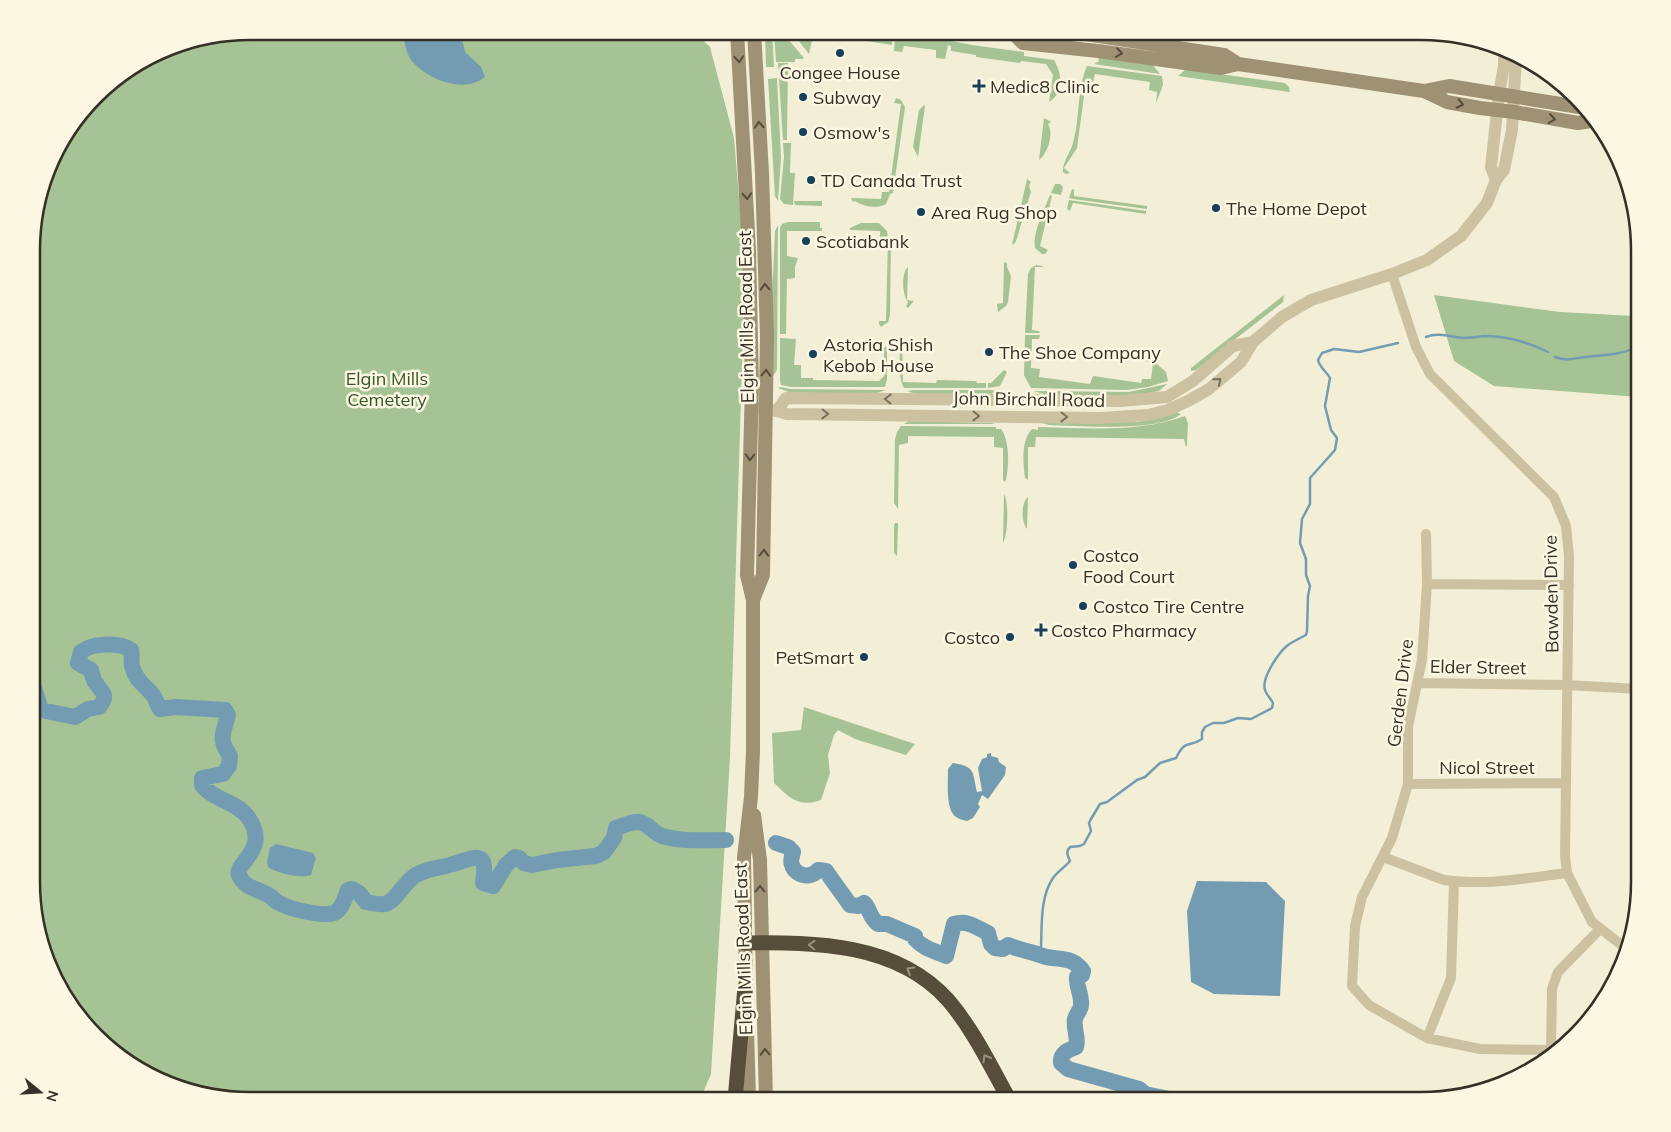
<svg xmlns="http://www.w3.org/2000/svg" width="1671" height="1132" font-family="Mulish,sans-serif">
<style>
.green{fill:#a5c395}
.water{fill:#739cb2}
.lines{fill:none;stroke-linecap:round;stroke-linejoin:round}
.stream{stroke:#739cb2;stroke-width:2.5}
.river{stroke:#739cb2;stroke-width:16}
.minor{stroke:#ccc2a2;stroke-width:10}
.tertiary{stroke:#ccc2a2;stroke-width:12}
.secondary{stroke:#9f9173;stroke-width:14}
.motorway{stroke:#574d3b;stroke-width:15}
.oneway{stroke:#554c3c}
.oneway2{stroke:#79715d}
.oneway3{stroke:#99917e}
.poi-dot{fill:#17405a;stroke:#fbf7e3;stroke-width:2}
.labels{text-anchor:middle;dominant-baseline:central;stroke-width:5;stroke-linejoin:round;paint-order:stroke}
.poi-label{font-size:18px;fill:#352f25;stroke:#fbf7e3;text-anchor:start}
.street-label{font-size:18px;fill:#352f25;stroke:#fbf7e3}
.park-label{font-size:18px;fill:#355626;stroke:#fbf7e3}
.rim{fill:none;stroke:#352f25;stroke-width:2.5}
</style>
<rect width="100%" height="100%" fill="#f3efd6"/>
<!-- green -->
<path class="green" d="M250 31H693L710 47 734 138 745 268 730 757 711 1074 700 1100H236L180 1089 117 1056 60 991 33 910V222L54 153 106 86 167 48Z
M765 31H772L774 67H766Z
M781 31 804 58 802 59H795V62H776L774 32Z
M791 31H814L809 54Z
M816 31H843L892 39V45L816 33Z
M858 31 904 32 972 45 1024 52V56L1054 60C1062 74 1065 92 1049 102L1053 75 1046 64 1021 61 1020 63 976 57V55L951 51V46L948 45 945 59 936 58V50L904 46 902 52 894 51 895 37Z
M1102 57 1152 64 1160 74 1094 64 1099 61 1098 58Z
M778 63H788L787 140H783Z
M1087 66 1162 76 1163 85 1156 103 1157 92 1149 90 1150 82 1095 74 1093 82 1086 81 1077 148 1064 168 1070 173 1066 174 1063 172C1062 162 1071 152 1073 143 1080 119 1077 88 1087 66Z
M1185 70H1191L1285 83 1289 87 1290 92 1178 76Z
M777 78 781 158 778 201 775 196 768 79Z
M896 98 901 100 905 107 893 193 890 194 886 204C877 209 864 207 855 201L853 202 851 198 881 199 882 192H889L901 104 894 103Z
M924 105 925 106 918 157 913 147 919 110Z
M1044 118 1051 122 1048 124C1054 134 1048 153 1039 160Z
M783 143H791L790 173H795L793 205 784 204 780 199 784 157Z
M1027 179 1031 182 1029 185 1031 192 1017 238 1015 243 1012 245Z
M1055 184H1060L1063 187 1061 195 1051 193Z
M1072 189 1074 190V196L1147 206V209L1073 199 1069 198Z
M1050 195 1052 196 1040 246 1048 250 1045 254H1042L1035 248C1032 234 1045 208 1050 195Z
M1069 200 1146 211V214L1073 203 1070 211 1067 209Z
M794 201H822V206L795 205Z
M788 222H820V228H822V231H787V256L798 258 795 267V278L787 279 786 334H780V228L782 224Z
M861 223H879L887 231 888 237H880V231L850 230V228Z
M778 225 777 370 771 379 770 341 775 231Z
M888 239H891L890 315 888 322 881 327 879 324V321H886Z
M1004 262 1007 263V267L1011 276 1008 302 1006 306 998 312 997 304 1003 303Z
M1036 265 1043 266 1042 267H1035L1032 330 1039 331 1040 333H1025L1028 274 1031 268Z
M908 267 907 300 914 301 908 308 906 306 908 302C902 295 901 273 908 267Z
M1284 295 1283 302 1196 370 1191 371V368Z
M1434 295 1560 312 1634 316 1639 314V397L1494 386 1454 361Z
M1025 335H1040L1039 339H1032L1031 368 1040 369 1039 377 1090 384 1093 376 1141 383 1142 379H1151L1153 363 1145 361V358L1148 356 1166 372 1168 381 1148 387 1127 390 1031 388 1024 375Z
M780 338 796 339 794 365H801V378H813V380L879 381 884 376V347H887V379L885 387H791L781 385 780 381Z
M902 339 903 382 936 383 937 380 976 381 977 383H986V388H904C898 379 899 350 902 339Z
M1004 370 1007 372 1000 386 988 388V383H991Z
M1167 384 1159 391 1140 395 1049 396 1034 391 1129 392Z
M780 387 791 389 886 390 877 393H791L778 388Z
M913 390H990L997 391 990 394H916L907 391Z
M1176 412 1181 414C1160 432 1078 426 1049 425L1042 423 1137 422 1153 419Z
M1185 416 1188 423 1187 445 1186 447 1184 439 1036 437 1035 447H1028V480L1025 478C1023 463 1021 440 1032 429L1038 430V427C1089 428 1136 433 1185 416Z
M909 421 992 423 995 424H904Z
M901 426 996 427V429H1001C1010 441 1009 466 1006 480L1004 482 1003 480V448L994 447V437L908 436V443L899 445 898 509 894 503 895 439 897 432Z
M1004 494C1009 502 1008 535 1003 543Z
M1028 497 1027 529C1021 522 1021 503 1028 497Z
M895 523H898L897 556 894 553V526Z
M804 707 915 744 906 755 855 739 838 730 834 735 828 755 830 773 821 800C798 808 790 798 774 783L772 733 801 730Z"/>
<!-- water -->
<path class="water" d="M403 31H460L465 52 481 67 485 77C464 94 428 80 412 61 406 54 404 40 403 31Z
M991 753V756L998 758 999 762 1006 767 1005 775 988 799 982 795 978 804 980 807 973 818 967 821C962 820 956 818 953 814 946 805 948 781 948 769L953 763C976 767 972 771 977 792L982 791 978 768 982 759 987 757V754Z
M707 836H719L726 839V843L721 845 683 839Z
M276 844 313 853 316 858 311 875C301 879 277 873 268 867L267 862 270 848Z
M1197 881 1266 882 1285 901 1280 996 1214 994 1191 982 1187 911Z"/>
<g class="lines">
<!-- stream -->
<path class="stream" d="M1426 337C1438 332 1451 337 1464 338 1471 338 1477 337 1484 336 1506 336 1528 342 1548 352
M1555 357C1568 362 1573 358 1586 357 1605 355 1622 355 1639 346
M1038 953 1041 947C1042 925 1040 897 1053 878 1057 872 1065 867 1070 861 1068 856 1065 852 1070 847L1080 846 1084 844 1091 831 1089 823 1091 819 1100 804 1107 802 1137 780 1145 777 1160 763 1176 758C1186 738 1189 748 1202 739V732L1205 727 1213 723H1224L1238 718 1251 719 1272 708 1273 703C1271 699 1266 694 1265 690 1261 678 1279 652 1288 645 1294 641 1300 638 1306 635L1307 631 1308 596 1310 586 1306 575V559L1300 543 1302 519 1310 504V478L1335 450 1337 438 1331 430 1325 406 1330 378C1326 371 1320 368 1318 360L1322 353 1334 349 1359 352 1398 343"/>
<!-- river -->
<path class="river" d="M33 684 41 710 75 717 88 709 99 707C110 694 101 692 95 682 93 679 92 673 91 670L78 663 81 652C91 643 120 642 131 650 133 659 130 663 133 669 136 681 146 686 153 695 156 699 157 705 160 709L176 707 225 710 228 715C223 735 218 738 230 756L229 766 223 774 202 778V785C213 800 236 801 248 817 271 850 234 863 239 875 244 888 259 889 270 896 273 898 275 901 279 903 289 909 323 917 334 913 342 910 345 898 348 890L352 889 359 893 366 902C371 903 380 905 385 904 396 901 405 881 416 875 428 868 441 868 453 864 477 857 488 849 483 883L493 886 506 865 515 857 519 858 524 863 532 865 557 860 596 856 604 852 614 838 616 828C623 826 631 821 639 822 648 823 653 833 662 836 682 842 705 840 726 840
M776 843 788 847 793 852C792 856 790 861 792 865 795 875 810 880 818 870L826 871C834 883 842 893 850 905L859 906 864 903C871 910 868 916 878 924H887L915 936V939C924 949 935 951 946 956L954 924C967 920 976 927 988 933L991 944 995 948 1003 949 1008 945C1020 950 1032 952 1043 956 1059 961 1071 955 1083 971L1082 975 1077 977C1076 986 1082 995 1081 1005 1081 1010 1076 1014 1075 1019 1073 1028 1079 1038 1076 1047 1068 1050 1060 1053 1061 1063L1068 1069 1139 1089 1145 1094 1179 1101"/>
<!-- minor -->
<path class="minor" d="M1392 274 1416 347 1430 374 1554 497 1566 526 1569 556 1565 856 1567 873 1592 922 1628 950
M1426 534 1427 584 1422 660 1408 727V784L1392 838 1362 897 1355 926 1352 986 1369 1005 1427 1038 1480 1049 1552 1050
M1427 584 1569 585
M1418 683 1567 685 1639 689
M1408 784 1566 783
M1383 857 1444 880C1485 886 1527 878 1567 873
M1427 1038 1451 978 1454 881
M1551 1050 1552 989 1558 972 1600 929"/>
<!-- tertiary -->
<path class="tertiary" d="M1496 180 1491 167 1499 94 1504 66V50
M752 408 777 411 787 414 1100 418 1148 415 1168 410 1188 401 1209 389 1241 362 1253 342 1282 317 1311 300 1392 274 1427 260 1461 236 1487 203 1496 180 1504 170 1512 130 1516 56
M777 411 786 398 1120 401 1167 397 1193 381 1233 346 1253 342"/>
<!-- secondary -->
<path class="secondary" d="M737 31 749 251 752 384 747 575 753 600V751L751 797 744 857 746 997
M1012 32 1023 43 1098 51 1221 68 1238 64 1424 91 1447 102 1480 108 1514 112 1578 123 1591 121
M1073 32 1224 55 1238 64
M1424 91 1449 86 1579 107
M753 600 763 575 767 336 762 173 754 31
M754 815 760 860 766 1100
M747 1029 749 1100"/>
<!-- motorway -->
<path class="motorway" d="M745 943C816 942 897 943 948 1000 973 1029 991 1067 1010 1101
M735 1100 745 987"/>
</g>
<!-- one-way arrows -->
<defs><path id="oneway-chevron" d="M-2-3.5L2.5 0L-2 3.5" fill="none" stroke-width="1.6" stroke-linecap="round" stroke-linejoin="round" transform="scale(1.25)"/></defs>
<g class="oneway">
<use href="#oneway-chevron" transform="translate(1119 53) rotate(8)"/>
<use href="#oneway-chevron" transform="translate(739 59) rotate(86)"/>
<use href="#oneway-chevron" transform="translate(1460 104) rotate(12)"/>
<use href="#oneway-chevron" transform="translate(1552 119) rotate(9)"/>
<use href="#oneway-chevron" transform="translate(759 125) rotate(-93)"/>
<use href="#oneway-chevron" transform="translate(747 196) rotate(87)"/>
<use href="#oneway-chevron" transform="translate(765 287) rotate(-92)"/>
<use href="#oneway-chevron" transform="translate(766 373) rotate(-89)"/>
<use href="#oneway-chevron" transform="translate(750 457) rotate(92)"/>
<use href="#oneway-chevron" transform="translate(764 553) rotate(-89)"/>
<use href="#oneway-chevron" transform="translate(760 889) rotate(-90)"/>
<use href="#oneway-chevron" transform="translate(765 1052) rotate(-92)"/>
</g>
<g class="oneway2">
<use href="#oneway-chevron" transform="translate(1218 381) rotate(-40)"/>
<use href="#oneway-chevron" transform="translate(888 399) rotate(-179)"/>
<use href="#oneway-chevron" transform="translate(825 414) rotate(1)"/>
<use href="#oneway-chevron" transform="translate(976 416) rotate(1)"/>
<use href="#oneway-chevron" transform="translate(1064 417) rotate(1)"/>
</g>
<g class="oneway3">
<use href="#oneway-chevron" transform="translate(812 945) rotate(-178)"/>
<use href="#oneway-chevron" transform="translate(910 970) rotate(-149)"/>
<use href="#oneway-chevron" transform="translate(986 1058) rotate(-120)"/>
</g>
<!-- markers -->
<g class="poi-dot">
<circle cx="840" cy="53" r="5"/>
<path d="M976.5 78.5h5v5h5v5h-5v5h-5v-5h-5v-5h5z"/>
<circle cx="803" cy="97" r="5"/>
<circle cx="803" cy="132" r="5"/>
<circle cx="811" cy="180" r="5"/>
<circle cx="1216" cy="208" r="5"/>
<circle cx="921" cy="212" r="5"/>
<circle cx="806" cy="241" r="5"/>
<circle cx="989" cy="352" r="5"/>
<circle cx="813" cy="354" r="5"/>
<circle cx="1073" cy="565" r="5"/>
<circle cx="1083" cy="606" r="5"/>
<path d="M1038.5 622.5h5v5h5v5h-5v5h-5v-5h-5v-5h5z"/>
<circle cx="1010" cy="637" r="5"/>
<circle cx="864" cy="657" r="5"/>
</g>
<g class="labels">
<!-- poi labels -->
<g class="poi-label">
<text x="840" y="72" text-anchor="middle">Congee House</text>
<text x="990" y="86">Medic8 Clinic</text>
<text x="813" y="97">Subway</text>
<text x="813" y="132">Osmow's</text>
<text x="821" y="180">TD Canada Trust</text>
<text x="1226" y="208">The Home Depot</text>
<text x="931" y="212">Area Rug Shop</text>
<text x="816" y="241">Scotiabank</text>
<text x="823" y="344">Astoria Shish<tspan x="823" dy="21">Kebob House</tspan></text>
<text x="999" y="352">The Shoe Company</text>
<text x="1083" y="555">Costco<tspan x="1083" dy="21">Food Court</tspan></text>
<text x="1093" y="606">Costco Tire Centre</text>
<text x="1051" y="630">Costco Pharmacy</text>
<text x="1000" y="637" text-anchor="end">Costco</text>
<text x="854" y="657" text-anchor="end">PetSmart</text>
</g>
<!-- street labels -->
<g class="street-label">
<text transform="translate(746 317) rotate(-91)">Elgin Mills Road East</text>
<text transform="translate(1029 399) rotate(1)">John Birchall Road</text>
<text transform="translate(1551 594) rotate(-91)">Bawden Drive</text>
<text transform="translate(1478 667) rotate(1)">Elder Street</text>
<text transform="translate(1400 693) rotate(-83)">Gerden Drive</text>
<text x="1487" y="767">Nicol Street</text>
<text transform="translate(743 949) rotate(-92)">Elgin Mills Road East</text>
</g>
<!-- park labels -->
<g class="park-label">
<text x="387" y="378">Elgin Mills<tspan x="387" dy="21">Cemetery</tspan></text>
</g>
</g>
<!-- crop -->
<path d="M0 0H1671V1132H0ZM250 40H1421A210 210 0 0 1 1631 250V882A210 210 0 0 1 1421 1092H250A210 210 0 0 1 40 882V250A210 210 0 0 1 250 40Z" fill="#fbf7e3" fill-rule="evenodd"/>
<path class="rim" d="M250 40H1421A210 210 0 0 1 1631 250V882A210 210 0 0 1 1421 1092H250A210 210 0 0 1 40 882V250A210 210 0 0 1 250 40Z"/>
<!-- north arrow -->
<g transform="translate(40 1092) rotate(108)" stroke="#fbf7e3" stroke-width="4" paint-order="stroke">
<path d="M0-4L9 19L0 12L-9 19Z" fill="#352f25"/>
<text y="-8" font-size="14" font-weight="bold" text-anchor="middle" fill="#352f25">N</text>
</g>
</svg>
